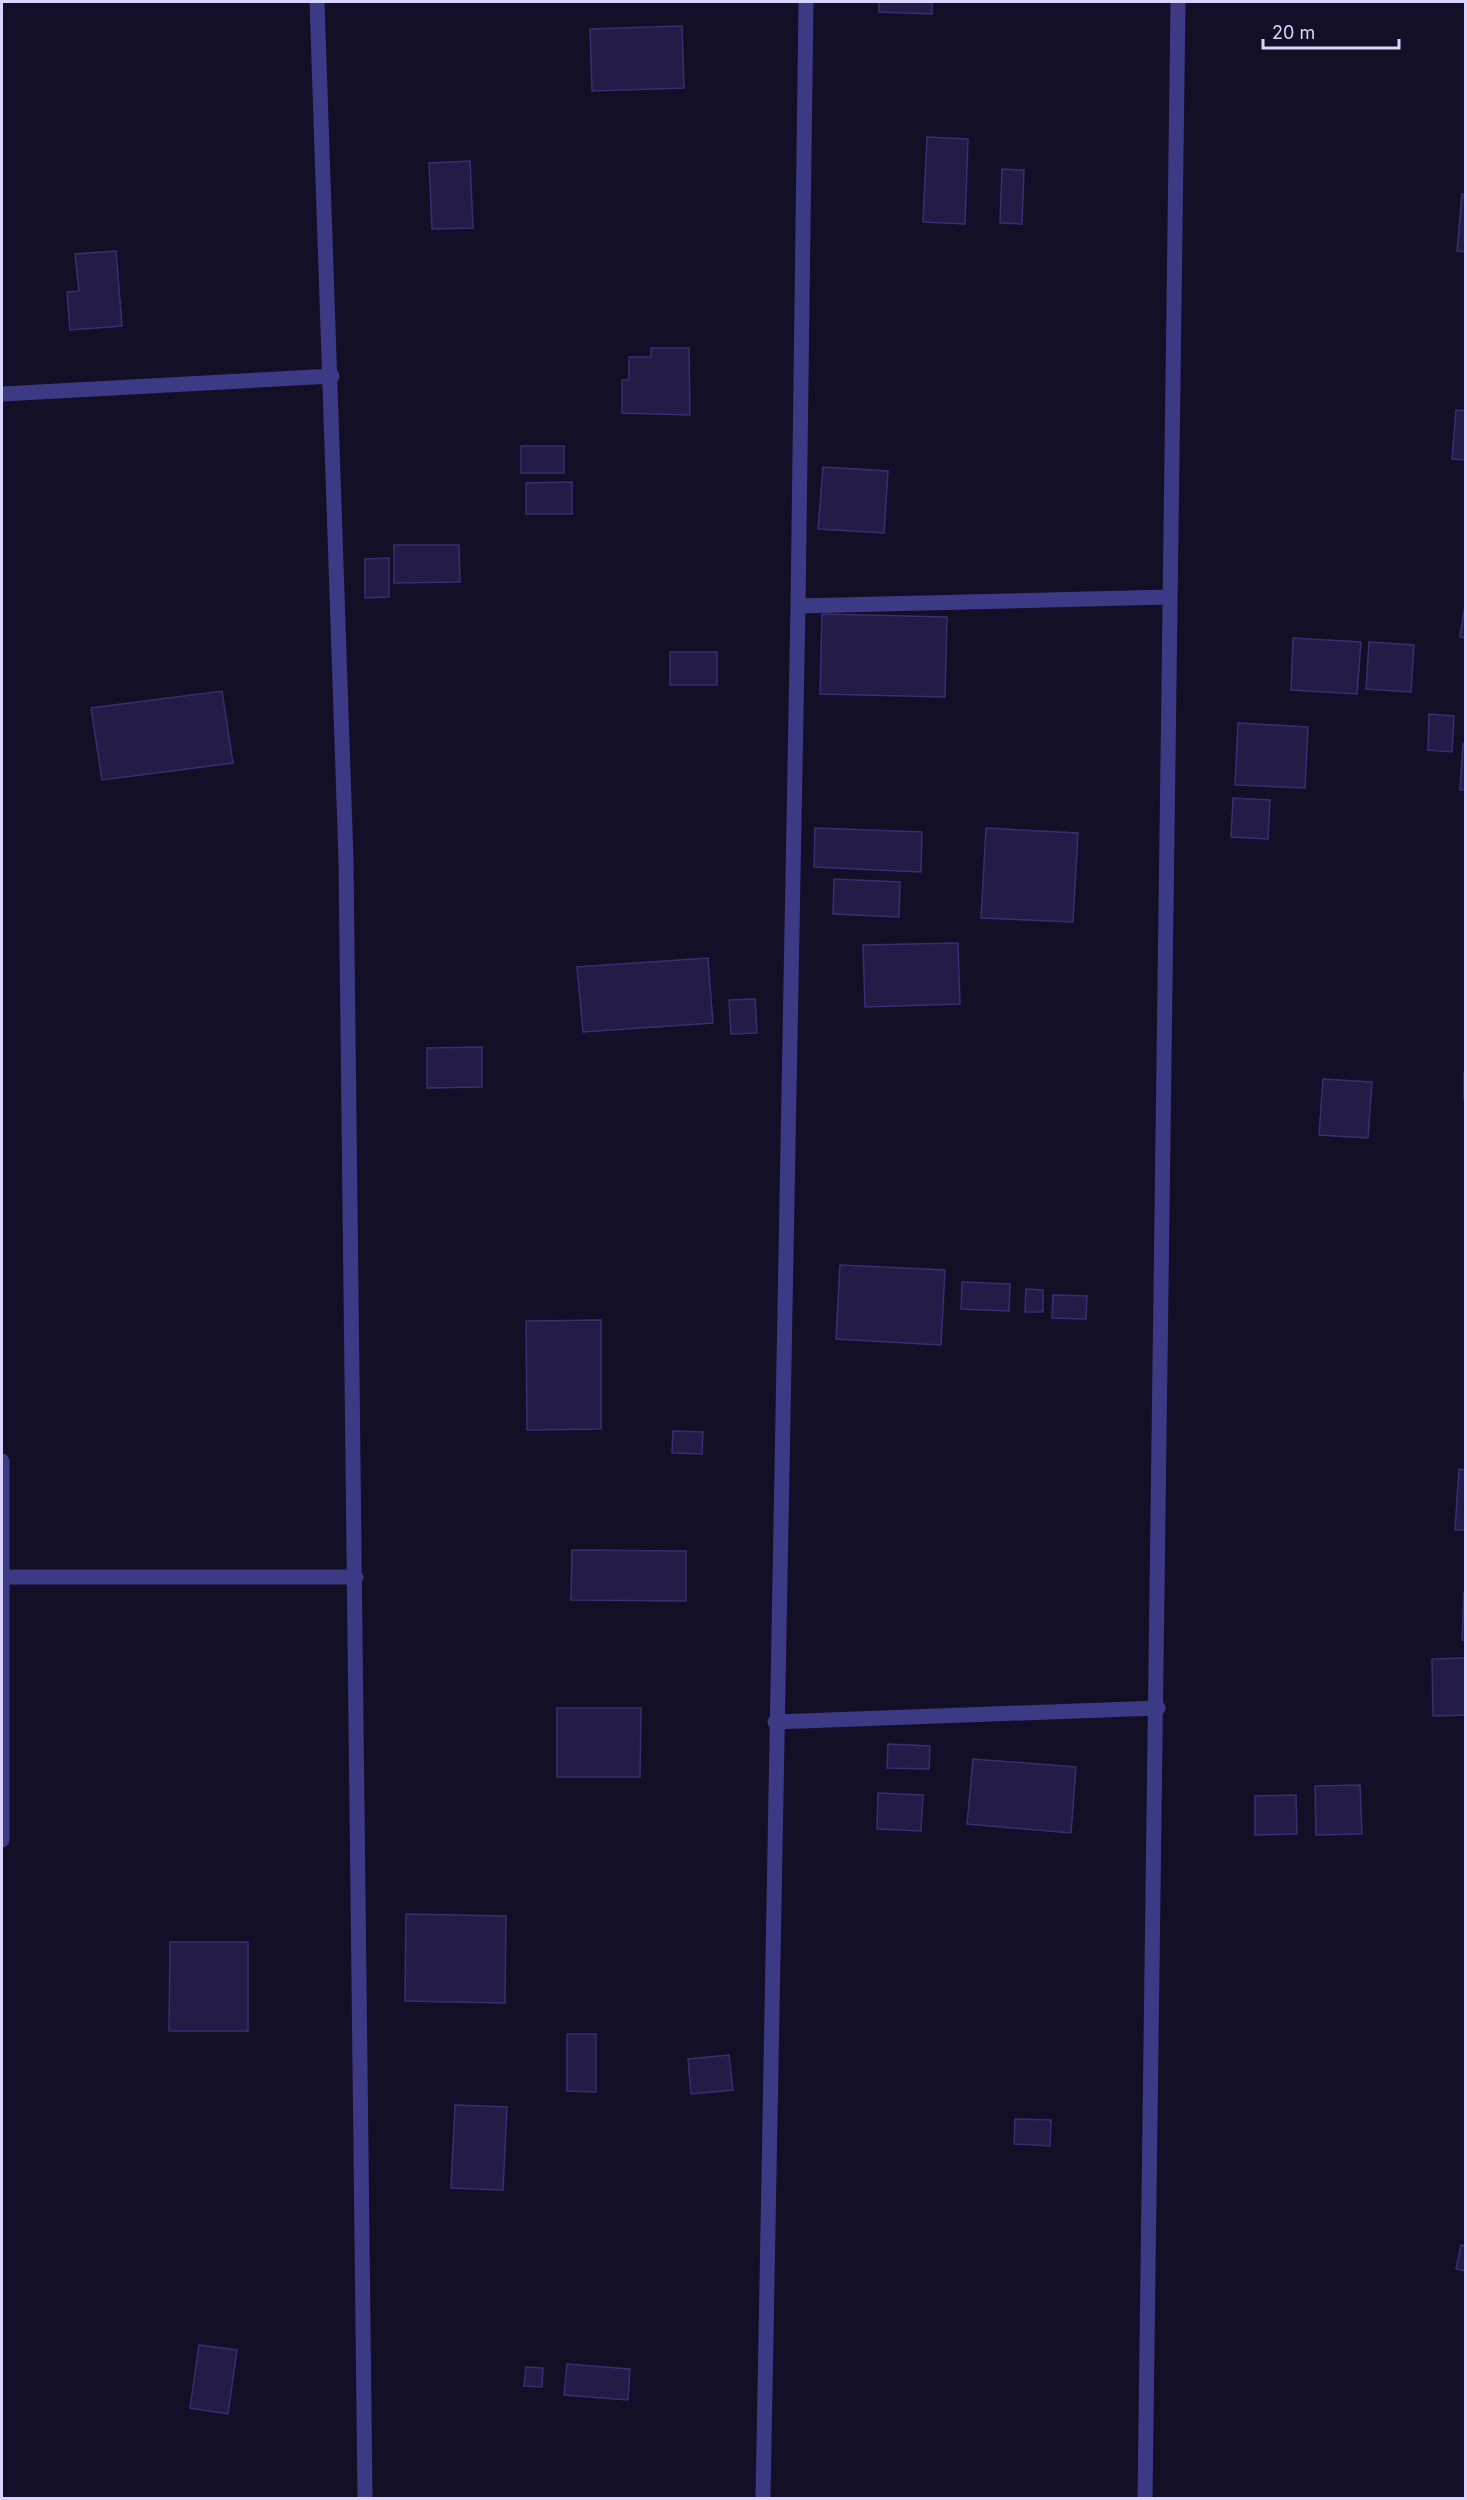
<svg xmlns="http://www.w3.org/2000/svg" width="1467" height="2500" font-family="Inter,sans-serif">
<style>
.building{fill:#241b47;stroke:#3b2d73;stroke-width:1.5}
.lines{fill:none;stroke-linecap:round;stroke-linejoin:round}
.minor{stroke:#3d3a85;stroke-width:15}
</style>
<rect width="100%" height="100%" fill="#130f26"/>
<!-- building -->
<path class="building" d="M879 2H932V14L879 12Z
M682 26 684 88 592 91 590 29Z
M927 137 968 139 965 224 923 222Z
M470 161 473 228 432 229 429 163Z
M1002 169 1024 170 1022 224 1000 223Z
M1462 194 1466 195V252L1457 251Z
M116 251 122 326 70 330 67 292 79 291 75 254Z
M651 348H689L690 415 622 413V380H629V357H651Z
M1456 410 1466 411V460L1452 459Z
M521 446H564V473H521Z
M823 467 888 471 884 533 818 529Z
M572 482V514H526V483Z
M394 545H459L460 582 394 583Z
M389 558V597L365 598V559Z
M1466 599V638L1460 637Z
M822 614 947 617 945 697 820 694Z
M1293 638 1361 642 1357 694 1291 690Z
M1369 642 1414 645 1411 692 1366 689Z
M670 652H717V685H670Z
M222 691 233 763 102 780 91 708Z
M1429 714 1454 716 1452 752 1428 750Z
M1238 723 1308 727 1305 788 1235 785Z
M1463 744H1466V790H1460Z
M1233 798 1270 800 1268 839 1231 837Z
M815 828 922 832 921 872 814 867Z
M986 828 1078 833 1073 922 981 918Z
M834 879 900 882 899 917 833 914Z
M958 943 960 1004 865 1007 863 945Z
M708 958 713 1023 583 1032 577 967Z
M755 999 757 1033 731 1034 729 1000Z
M482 1047V1087L427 1088V1048Z
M1464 1072H1466V1100H1464Z
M1323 1079 1372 1082 1368 1138 1319 1135Z
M840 1265 945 1270 941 1345 836 1339Z
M962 1282 1010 1284 1009 1311 961 1309Z
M1026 1289 1043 1290V1312H1025Z
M1053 1295 1087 1296 1086 1319 1052 1318Z
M601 1320V1429L527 1430 526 1321Z
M673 1431 703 1432 702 1454 672 1453Z
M1459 1469 1466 1470V1530H1455Z
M572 1550 686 1551V1601L571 1600Z
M1464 1592H1466V1641L1462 1640Z
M1466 1658V1715L1433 1716 1432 1659Z
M557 1708H641L640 1777H557Z
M888 1744 930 1746 929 1769 887 1768Z
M973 1759 1076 1767 1071 1833 967 1824Z
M1360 1785 1362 1834 1316 1835 1315 1786Z
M878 1793 923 1795 921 1831 877 1829Z
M1296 1795 1297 1834 1255 1835V1796Z
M406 1914 506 1916 505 2003 405 2001Z
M170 1942H248V2031H169Z
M567 2034H596V2092L567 2091Z
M729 2055 733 2090 691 2094 688 2059Z
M455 2105 507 2107 503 2190 451 2188Z
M1015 2119 1051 2120 1050 2146 1014 2144Z
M1461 2245 1466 2246V2271L1456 2269Z
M199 2345 237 2350 228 2414 190 2408Z
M567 2364 630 2369 628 2400 564 2395Z
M526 2367 543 2368 542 2387 524 2386Z"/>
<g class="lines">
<!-- minor -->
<path class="minor" d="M317 2 346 860 365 2498
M2 394 332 376
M798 606 1170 597
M2 1461V1840
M2 1577H356
M775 1722 1158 1708
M763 2498 798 606 806 2
M1145 2498 1178 2"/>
</g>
<!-- border -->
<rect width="1467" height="2500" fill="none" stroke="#d9d4ff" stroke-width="6"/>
<!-- scale -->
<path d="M1263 39v9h136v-9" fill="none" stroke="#d9d4ff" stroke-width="3"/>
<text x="1272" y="39" font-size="18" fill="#d9d4ff" stroke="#130f26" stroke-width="4.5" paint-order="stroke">20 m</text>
</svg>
